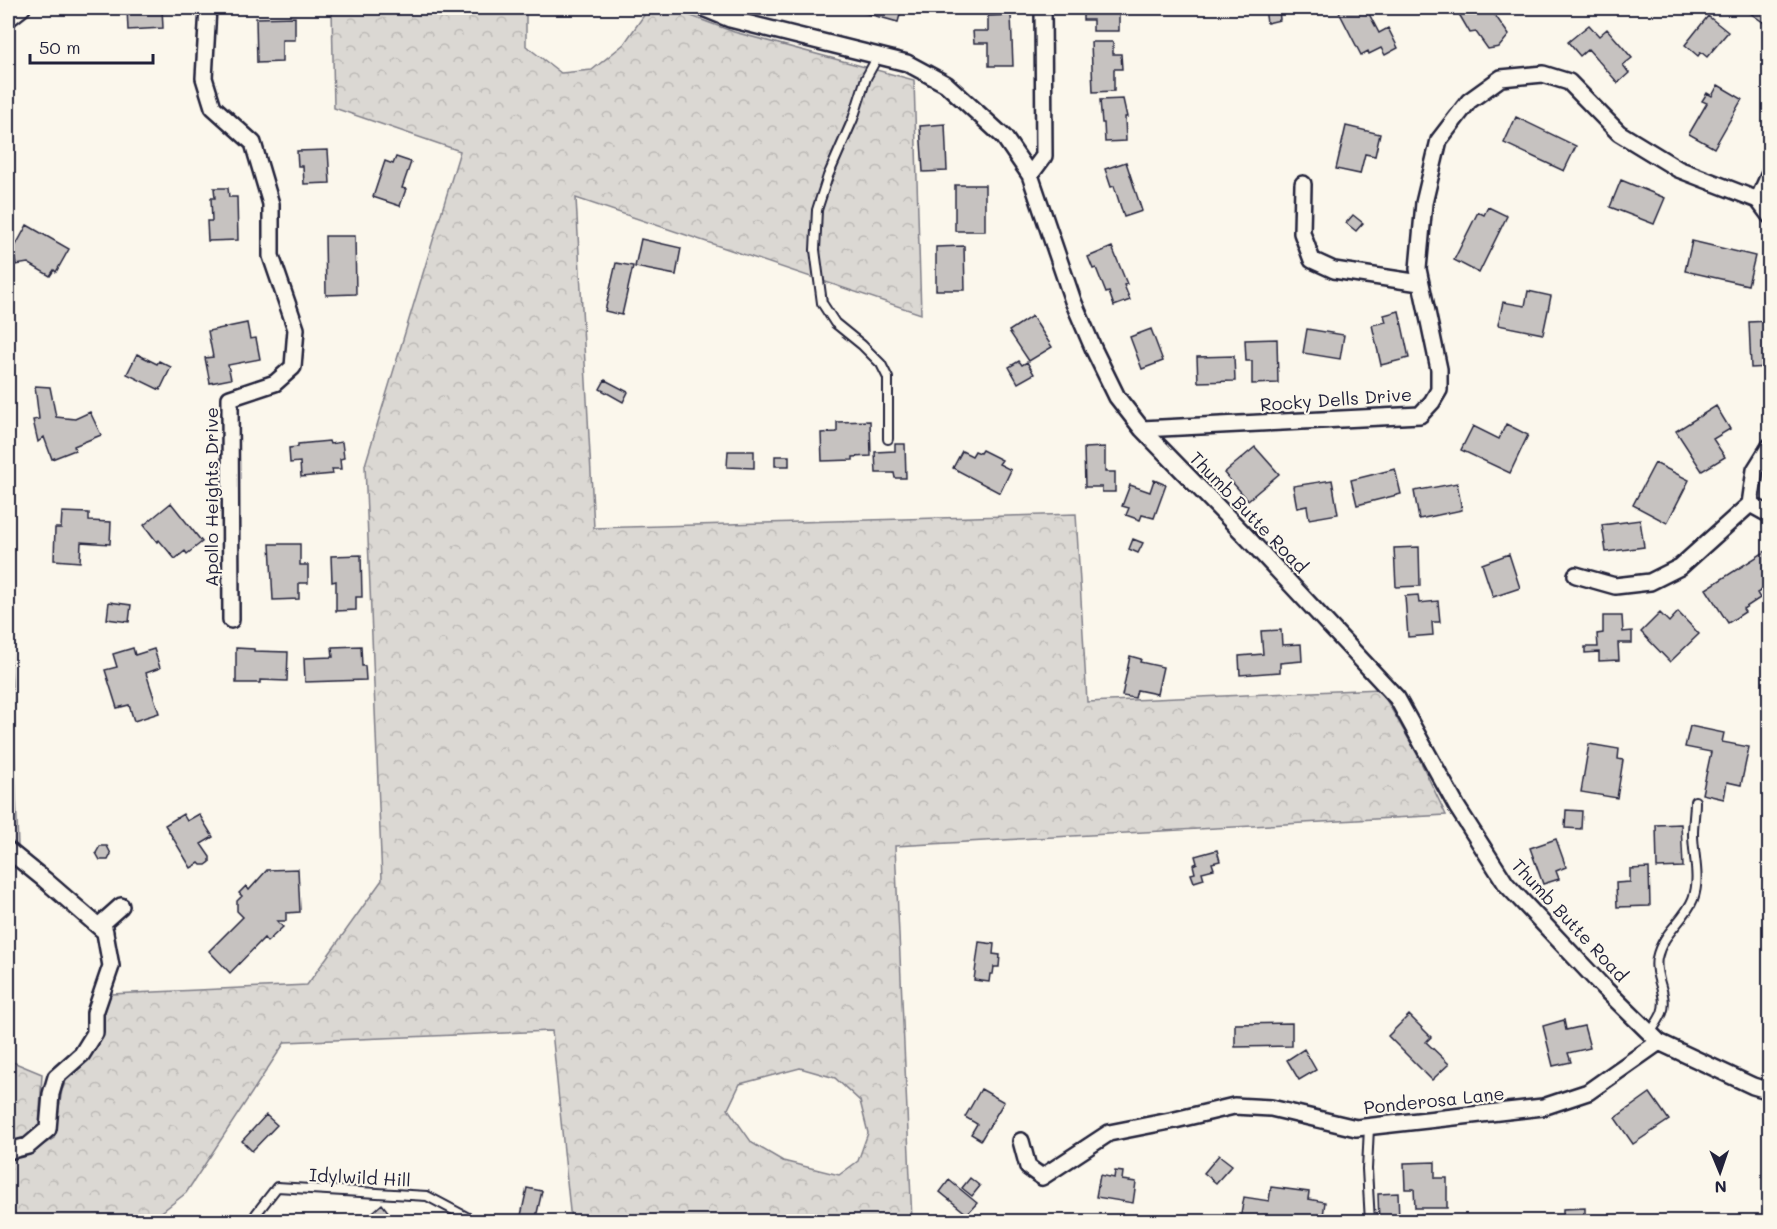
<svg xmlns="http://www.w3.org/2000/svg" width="1777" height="1229" font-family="Mali,sans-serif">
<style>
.forest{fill:url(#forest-crowns);stroke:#7e7d87;stroke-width:1.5;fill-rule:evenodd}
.building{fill:#c6c2c0;stroke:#22223b;stroke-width:1.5}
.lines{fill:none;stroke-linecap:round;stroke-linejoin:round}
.lane-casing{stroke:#22223b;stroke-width:12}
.street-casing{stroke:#22223b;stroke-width:20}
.lane{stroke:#fbf7ec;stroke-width:8}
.street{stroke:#fbf7ec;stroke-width:15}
.labels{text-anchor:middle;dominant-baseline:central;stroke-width:4.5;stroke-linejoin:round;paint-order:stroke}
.street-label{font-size:18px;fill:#22223b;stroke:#fbf7ec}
</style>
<defs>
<pattern id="forest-crowns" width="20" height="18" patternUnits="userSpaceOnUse" patternTransform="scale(1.5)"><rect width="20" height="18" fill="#dbd8d3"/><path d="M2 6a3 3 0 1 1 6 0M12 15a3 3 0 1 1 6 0" fill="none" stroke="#bcb9b6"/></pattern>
</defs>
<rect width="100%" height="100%" fill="#fbf7ec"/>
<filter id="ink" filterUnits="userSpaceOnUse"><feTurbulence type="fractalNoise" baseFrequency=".0167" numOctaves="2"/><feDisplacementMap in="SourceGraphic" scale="12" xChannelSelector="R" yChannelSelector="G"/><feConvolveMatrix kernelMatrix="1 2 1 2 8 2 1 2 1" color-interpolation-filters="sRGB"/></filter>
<g filter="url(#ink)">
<!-- forest -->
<path class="forest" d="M332 8H530L526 13V46L561 73 592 70 624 44 649 8H670L734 32 914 80 921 314 576 198 594 528 1076 514 1087 702 1380 689 1417 754 1446 815 895 846 912 1221H571L552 1031 285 1042 186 1193 150 1221 22 1222 8 1217V1159L28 1154 54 1138 62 1090 68 1076 92 1054 102 1037 104 1012 111 994 307 985 382 880 365 465 460 151 334 108ZM800 1068 835 1078 860 1101 868 1133 858 1161 839 1175 783 1161 752 1143 728 1109 740 1084Z
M8 584 18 847 8 838Z
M8 1060 42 1074 39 1128 25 1139 8 1144Z"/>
<!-- building -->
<path class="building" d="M127 8H162L163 28 128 30Z
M855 8H902L898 22 854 10Z
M1083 8H1119V31H1093V20H1083Z
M1260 8H1279L1280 20 1267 23 1265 9 1260 11Z
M1342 8H1366L1379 33 1388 28 1398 48 1385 55 1381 48 1369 54 1368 51 1361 55 1338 10Z
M1465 8H1490L1509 35 1499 47 1488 49 1476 32 1470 33 1459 14Z
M1743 8H1770V27Z
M1011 15 1013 66H989V43H974L973 31H988V16Z
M1708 16 1728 32 1707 57 1701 52 1698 56 1685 45Z
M295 17V40H282V62L257 63 256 18Z
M1589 25 1599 36 1607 29 1632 58 1623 65 1629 73 1618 83 1588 49 1580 56 1568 42Z
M1091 42H1113V54H1121L1122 69H1114V91L1093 92Z
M1718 85 1742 99 1714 148 1689 134 1707 103 1702 101 1707 93 1712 96Z
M1123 99 1127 117H1125L1126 141 1105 142 1104 123H1102L1100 100Z
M1516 117 1576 146 1564 171 1504 143Z
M945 124 947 171 923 172 920 126Z
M1346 126 1380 134 1375 156 1365 154 1360 174 1336 169Z
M328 150 330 183 304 184 303 166H298L297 151Z
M396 157 411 162 402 188 406 189 400 206 373 197 385 161 393 164Z
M1126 162 1142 211 1124 217 1114 186 1111 187 1105 169Z
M1621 180 1665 198 1654 224 1610 207Z
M955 185H985V231H955Z
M214 188H228L229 197H237L238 240 208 241 207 221H212L211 198H215Z
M1488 207 1507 216 1479 273 1454 260 1478 212 1484 215Z
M1353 215 1363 223 1356 231 1346 223Z
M27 225 69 249 56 272 54 270 50 276 28 263 16 265 12 246 16 245Z
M325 236H355L356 294 326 295Z
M641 239 681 248 676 275 635 267Z
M1692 241 1755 256 1748 285 1685 271Z
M964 246 965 290H936V247Z
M1112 247 1127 284 1124 285 1130 300 1114 306 1109 292 1106 293 1096 268 1093 269 1088 257Z
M616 263 633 266 622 315 605 311Z
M1528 291 1551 296 1543 334 1498 325 1503 302 1525 306Z
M1399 311 1409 358 1381 365 1372 325 1386 322 1384 315Z
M1032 316 1052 347 1029 361 1009 331Z
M1770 321V367L1751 368 1749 322Z
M247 323 250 339 256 338 260 359 228 365 231 379 210 383 205 358 213 357 208 331Z
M1151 329 1163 361 1142 369 1130 337Z
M1307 329 1344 335 1340 359 1303 353Z
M1277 339 1278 383 1252 384V361H1246L1245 340Z
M137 354 157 364 159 361 171 367 160 390 127 374Z
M1234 356 1235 381 1198 382 1197 357Z
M1019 361 1022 365 1027 362 1034 374 1018 383 1009 367Z
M605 380 628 392 623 402 600 389Z
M35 386 50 387 56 417 75 419 90 412 101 435 74 446 75 450 52 459 44 437 38 442 33 420 39 419Z
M1716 406 1730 429 1713 439 1725 457 1702 471 1676 431Z
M870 421 871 456 853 457V460L822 461 821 433 837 432V422Z
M1506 424 1528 435 1510 473 1461 450 1473 426 1499 439Z
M329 441 330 444 342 442 344 458 340 459 341 469H332L333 474 301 477 300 462 290 463 289 448 298 447V444Z
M895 444H905L906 478H895L894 473H876L875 452 895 451Z
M1105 447V472H1115V492H1102V487H1085L1084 448Z
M1255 447 1279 474 1248 500 1224 473Z
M982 450 1002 460 999 464 1011 470 1000 493 953 468 962 451 972 456 975 451 980 453Z
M728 451H754V468L727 467Z
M775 456H789V466H775Z
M1655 463 1689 480 1667 523 1633 505Z
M1395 469 1401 494 1357 505 1351 480Z
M1154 480 1166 485 1154 518 1142 515 1140 520 1126 515 1129 508 1122 506 1130 485 1150 492Z
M1332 480 1338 514 1309 519 1307 506 1297 508 1293 486Z
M1457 483 1462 510 1419 519 1414 491Z
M171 503 202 542 187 554 185 551 175 559 159 540 157 542 144 525Z
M62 512 89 513V521L111 522 110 544 81 542 80 562 54 560 55 528H61Z
M1640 520 1644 547 1606 552 1602 525Z
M1133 539 1143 543 1138 553 1129 549Z
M270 544H300V565H308V583H299V599L273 600Z
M1419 547 1420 586 1396 587 1394 548Z
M1769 549 1770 585 1757 593 1760 598 1743 609 1745 612 1728 623 1706 589Z
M1509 554 1520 588 1493 597 1482 564Z
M361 555 362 597H356V610L336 611V581L332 582 331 556Z
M1418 595 1419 603 1438 601 1440 622H1432L1433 635 1408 637 1405 596Z
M109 602 131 605 129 622 107 619Z
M1678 612 1699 634 1670 662 1641 632 1660 613 1669 622Z
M1603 616H1622L1623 632 1632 631V643H1618L1619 660 1599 661V652L1585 653V647H1598L1597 634 1603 633Z
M1281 630 1282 645 1301 644 1302 661 1280 663V672L1240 675 1239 656 1263 654 1261 631Z
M361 646 362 666H365L366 680 305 682 304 658 333 657 332 647Z
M133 648 135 655 154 649 160 668 146 673 159 713 134 721 129 705 117 708 105 670 117 667 113 654Z
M236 648 254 649V651L288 652 287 681 260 680V683H236Z
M1130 656 1141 659 1140 662 1163 667 1157 694 1137 690 1135 698 1122 696Z
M1690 726 1724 733 1722 742 1749 747 1741 785 1727 782 1724 799 1702 794 1711 752 1685 747Z
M1589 744 1619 749 1618 759 1623 760 1617 798 1581 792Z
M1566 810 1582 811 1581 829 1565 828Z
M183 814 187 821 199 814 213 837 201 844 210 857V862L206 865H201L199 863 191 868 165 825Z
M1681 824 1683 867 1657 868 1656 825Z
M1556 839 1566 867 1556 871 1559 879 1543 884 1530 848Z
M100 846H107L111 854 108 860H100L96 853Z
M1217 850 1220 861 1212 863 1214 869 1202 872 1204 879 1194 882 1191 874 1195 873 1193 865 1197 863 1195 856Z
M1649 868 1650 906 1617 907 1616 883 1630 882V869Z
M298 869 300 912 286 913V921H277L283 927 267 942 264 938 230 973 209 951 243 917 237 911V901L242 896 239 893 246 886 249 890 267 870Z
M979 942 994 944 993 954 1000 955 999 967H994L993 974H990L989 982 974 980Z
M1409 1015 1431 1037 1426 1042 1449 1064 1432 1080 1388 1036Z
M1564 1020 1566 1030 1584 1026 1590 1048 1568 1053 1571 1062 1553 1066 1543 1026Z
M1292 1023V1046L1235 1047V1024Z
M1304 1049 1316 1070 1299 1080 1287 1060Z
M981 1089 1004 1102 981 1140 971 1134 977 1124 965 1117Z
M1650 1093 1669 1120 1633 1144 1615 1118Z
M266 1115 277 1125 252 1151 242 1141Z
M1219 1155 1232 1165 1216 1183 1204 1173Z
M1435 1162V1178H1447V1208H1415L1414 1189H1405L1404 1163Z
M1115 1171 1123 1172 1122 1180 1136 1182 1133 1203 1096 1197 1100 1175 1114 1178Z
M970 1178 980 1186 972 1196 962 1188Z
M949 1180 977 1203 967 1214 940 1192Z
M1271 1187 1309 1192 1308 1199 1325 1202 1322 1222H1253L1240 1220 1244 1197 1269 1201Z
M527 1188 542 1191 535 1222 520 1220Z
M1398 1193 1399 1221 1379 1222 1378 1194Z
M382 1204 389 1213 378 1222H371L367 1217Z
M1585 1208V1222H1563V1209Z"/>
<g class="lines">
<defs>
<path id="lane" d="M878 56 866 78 853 119 828 176 817 210 815 250 822 303 835 323 862 345 881 364 888 378V439
M1650 1033C1654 1027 1659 1020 1662 1013 1669 994 1653 977 1657 958 1662 933 1685 920 1693 899 1701 878 1693 855 1693 834 1693 823 1695 812 1695 801
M1369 1127 1367 1169 1370 1222
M255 1222 256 1214 277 1187 427 1196 476 1222"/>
<path id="street" d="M208 8 204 78 213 107 253 143 271 204V256L296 329 293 367 275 383 230 398 231 620
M703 8 730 19 907 63 946 84 1004 137 1030 175 1073 301 1094 350 1117 397 1142 429 1243 533 1397 698 1457 807 1506 884 1603 987 1659 1042 1753 1086 1770 1091
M8 19 22 8
M1030 175 1044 156 1043 8
M1303 184 1302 233 1312 260 1334 270 1420 283
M1758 200 1770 173
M1142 429 1420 415 1432 402 1439 390V369L1418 269 1424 203 1439 140 1469 101 1501 78 1543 74 1569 82 1619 133 1678 169 1758 200 1770 216
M1750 504 1755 470 1770 446
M1750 504 1770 515
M1576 575 1615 586 1650 582 1680 567 1750 504
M8 850 45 880 105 932
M1021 1141 1028 1167 1042 1177 1109 1133 1175 1120 1234 1106 1271 1108 1356 1128 1543 1107 1588 1092 1659 1042
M8 1151 28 1146 48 1129 51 1094 56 1077 82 1054 95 1033V1013L111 966 103 922 121 906"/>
</defs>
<!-- lane casing -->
<use href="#lane" class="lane-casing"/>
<!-- street casing -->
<use href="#street" class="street-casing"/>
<!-- lane -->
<use href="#lane" class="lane"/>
<!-- street -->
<use href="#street" class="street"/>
</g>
</g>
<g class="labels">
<!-- street labels -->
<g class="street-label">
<text transform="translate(1336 399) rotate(-4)">Rocky Dells Drive</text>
<text transform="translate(211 497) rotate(-90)">Apollo Heights Drive</text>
<text transform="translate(1249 512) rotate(46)">Thumb Butte Road</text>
<text transform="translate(1570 920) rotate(47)">Thumb Butte Road</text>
<text transform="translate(1434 1100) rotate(-6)">Ponderosa Lane</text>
<text transform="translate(360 1177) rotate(3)">Idylwild Hill</text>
</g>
</g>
<!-- margin -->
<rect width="1777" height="1229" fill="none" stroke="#fbf7ec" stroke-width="30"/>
<rect x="15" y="15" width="1747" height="1199" fill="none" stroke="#22223b" stroke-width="2" filter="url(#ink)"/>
<!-- north arrow -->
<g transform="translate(1720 1172) rotate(178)" stroke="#fbf7ec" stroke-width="4.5" paint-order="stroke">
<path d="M0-4.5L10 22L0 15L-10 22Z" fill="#22223b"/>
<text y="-9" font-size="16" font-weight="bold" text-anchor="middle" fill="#22223b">N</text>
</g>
<!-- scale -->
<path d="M30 54v9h123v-9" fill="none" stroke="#22223b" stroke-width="3"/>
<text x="39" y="54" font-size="18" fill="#22223b" stroke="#fbf7ec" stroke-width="4.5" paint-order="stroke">50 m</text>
</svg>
